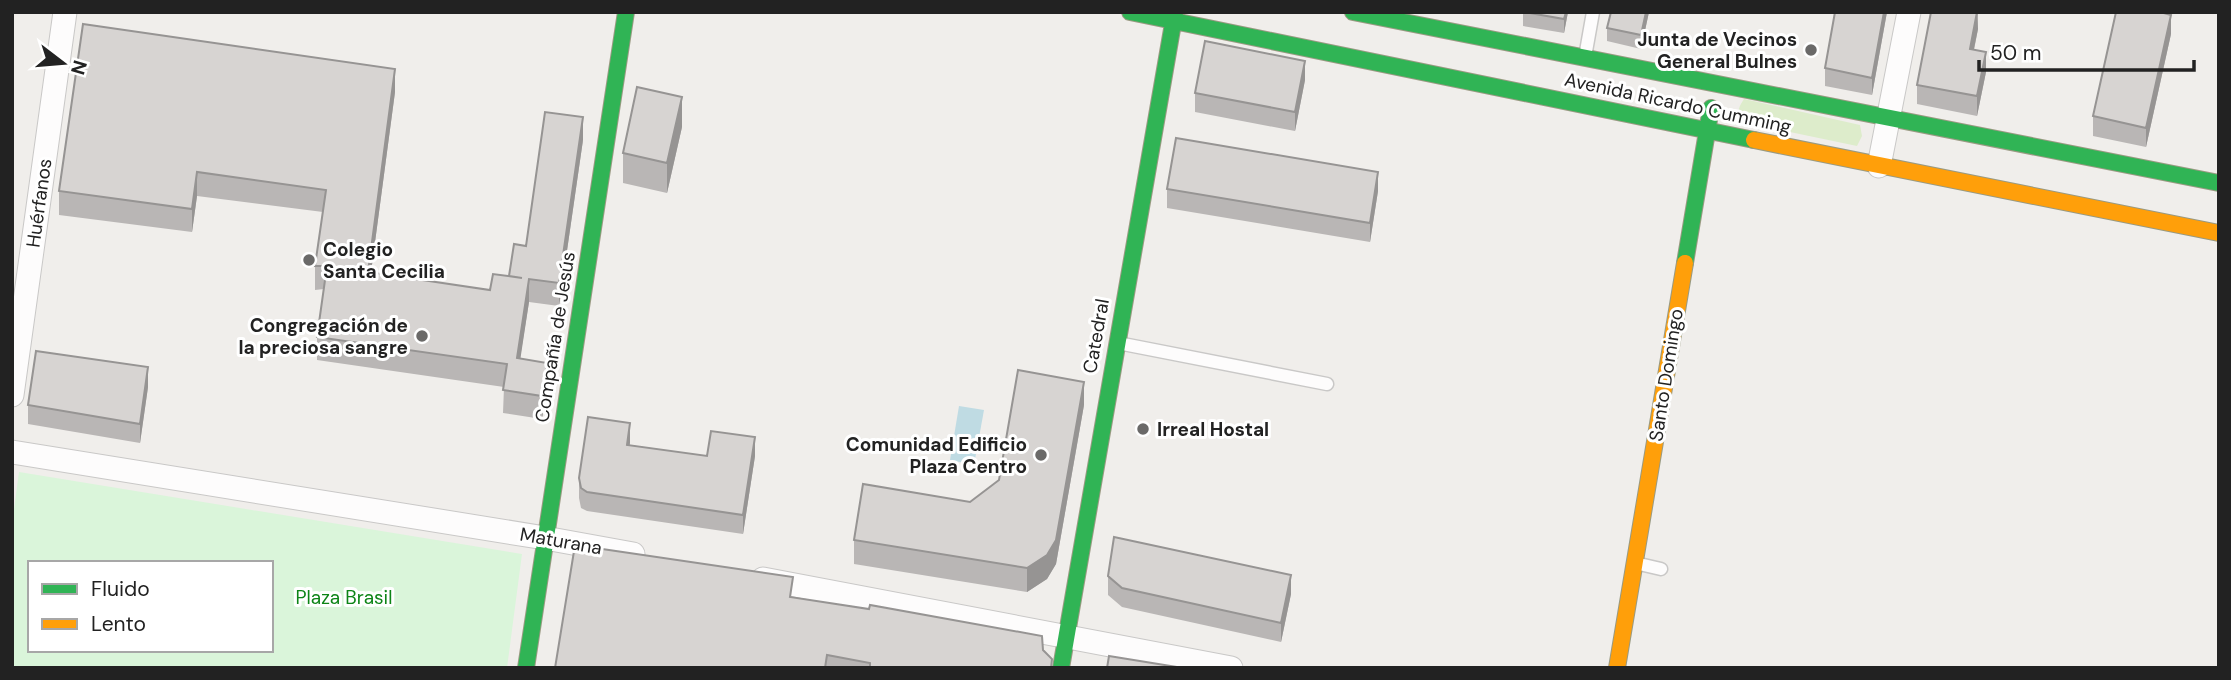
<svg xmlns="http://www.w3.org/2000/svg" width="2231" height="680" font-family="'DM Sans',sans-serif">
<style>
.grass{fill:#ddeccb}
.park{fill:#daf5da;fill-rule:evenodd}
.water{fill:#bfdbe3}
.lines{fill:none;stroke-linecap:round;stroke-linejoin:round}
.lane-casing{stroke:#c9c8c7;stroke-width:15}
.street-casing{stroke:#c9c8c7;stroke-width:25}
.fast-casing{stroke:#999a82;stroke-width:18}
.slow-casing{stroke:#999a82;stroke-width:18}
.lane{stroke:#fdfcfc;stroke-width:12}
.street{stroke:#fdfcfc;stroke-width:23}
.fast{stroke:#30b455;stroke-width:16}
.slow{stroke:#ff9f0a;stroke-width:16}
.wall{fill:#b9b6b5}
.shaded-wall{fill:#969493}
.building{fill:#d7d4d2;stroke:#969493;stroke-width:2}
.poi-dot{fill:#6a6968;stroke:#fff;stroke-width:2.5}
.labels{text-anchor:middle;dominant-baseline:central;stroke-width:6;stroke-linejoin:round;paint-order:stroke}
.poi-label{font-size:19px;font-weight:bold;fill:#222;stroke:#fff;text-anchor:end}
.street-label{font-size:19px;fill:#222;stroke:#fff}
.park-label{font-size:19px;fill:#0c8416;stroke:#fff}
</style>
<rect width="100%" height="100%" fill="#f0eeeb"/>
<!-- grass -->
<path class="grass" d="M1744 99 1860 125 1862 136 1857 146 1742 122C1736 113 1738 108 1744 99Z"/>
<!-- park -->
<path class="park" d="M19 472 522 554 507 668H12V524ZM30 563H271V650H30Z"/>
<!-- water -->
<path class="water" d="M959 406 984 410 974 465 950 460Z"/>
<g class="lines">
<defs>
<path id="lane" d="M1585 57 1593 12
M1118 343 1327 384
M1635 563 1661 569"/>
<path id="street" d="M1879 166 1909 12
M12 395 65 12
M12 452 545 538 633 554
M763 579 1231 668"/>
<path id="fast" d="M1130 12 1754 140
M1353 12 2219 183
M1685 263 1711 108
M526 668 626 12
M1061 668 1175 12"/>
<path id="slow" d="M1754 140 2219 233
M1617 668 1685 263"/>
</defs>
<!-- lane casing -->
<use href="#lane" class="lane-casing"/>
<!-- street casing -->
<use href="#street" class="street-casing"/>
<!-- fast casing -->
<use href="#fast" class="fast-casing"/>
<!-- slow casing -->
<use href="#slow" class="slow-casing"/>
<!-- lane -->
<use href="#lane" class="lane"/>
<!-- street -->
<use href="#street" class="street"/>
<!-- fast -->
<use href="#fast" class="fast"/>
<!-- slow -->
<use href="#slow" class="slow"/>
</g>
<!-- wall -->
<path class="wall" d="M1523 12H1568L1564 33 1523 26Z
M1649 12 1641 49 1607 41V28Z
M1835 12H1887L1872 95 1825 86V68Z
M1978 12V29L1974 50 1986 72 1977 116 1917 104V85Z
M2171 34 2146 147 2093 136V116Z
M1305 80 1295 131 1195 112V93Z
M395 92 371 272 490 290 509 276 583 140 559 306 529 302 520 358 547 386 542 419 503 413 504 387 317 360V337L324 289 315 290V266L323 212 197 196 192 232 59 215V191Z
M682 127 667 193 623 183V153Z
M1167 189 1378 191 1370 242 1167 208Z
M148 387 140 443 28 424V405Z
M1084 405 1056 564 1047 579 1027 592 854 564V540L970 502 999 480Z
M630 445 707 456H755L743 534 587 511 581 508 579 498V478Z
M1108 576 1291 594 1281 642 1122 607 1108 595Z
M793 598 1043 650 1052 668H555Z"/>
<!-- shaded-wall -->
<path class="shaded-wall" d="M1566 12H1568L1564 33V19Z
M1646 12H1649L1641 49V35Z
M1884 12H1887L1872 95V78Z
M1977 12 1978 29 1970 68V49Z
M2171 15V34L2146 147V128Z
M1986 52V72L1977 116V96Z
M1305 61V80L1295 131V112Z
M395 69V92L368 295V272Z
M682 97V127L667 193V163Z
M583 117V140L559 306V283Z
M197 172V196L192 232V209Z
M1378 172V191L1370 242V223Z
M529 279V302L517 381V358Z
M547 363V386L542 419V396Z
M148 367V387L140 443V424Z
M1084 382V405L1056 564 1047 579 1027 592V568Z
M630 423V443L627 464V445Z
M755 437V456L743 534V515Z
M1291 575V594L1281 642V623Z"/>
<!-- building -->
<path class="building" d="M1524 12H1566L1564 19Z
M1611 12H1646L1641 35 1607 28Z
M1835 12H1884L1872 78 1825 68Z
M1931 12H1977L1970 49 1986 52 1977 96 1917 85Z
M2116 12H2160L2171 15 2146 128 2093 116Z
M83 24 395 69 368 272 490 290 493 274 522 278 509 276 514 244 526 246 545 112 583 117 559 283 529 279 517 358 547 363 542 396 503 390 507 364 317 337 327 266H315L326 190 197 172 192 209 59 191Z
M1205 41 1305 61 1295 112 1195 93Z
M637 87 682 97 667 163 623 153Z
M1176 138 1378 172 1370 223 1167 189Z
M36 351 148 367 140 424 28 405Z
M1018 370 1084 382 1056 540 1047 555 1027 568 854 540 863 484 970 502 999 480Z
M588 417 630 423 627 445 707 456 711 431 755 437 743 515 587 492 581 488 579 478Z
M1114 537 1291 575 1281 623 1122 588 1108 576Z
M575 545 793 577 790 597 869 609 870 605 1042 636 1043 650 1052 659 1051 668H870V663L827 655 825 668H555Z
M1109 656 1183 668H1107Z"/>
<!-- markers -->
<g class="poi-dot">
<circle cx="1811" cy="50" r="7"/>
<circle cx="309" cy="260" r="7"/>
<circle cx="422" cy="336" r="7"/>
<circle cx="1143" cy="429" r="7"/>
<circle cx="1041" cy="455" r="7"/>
</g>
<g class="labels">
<!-- poi labels -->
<g class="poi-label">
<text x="1797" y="39">Junta de Vecinos<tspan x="1797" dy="22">General Bulnes</tspan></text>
<text x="323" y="249" text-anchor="start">Colegio<tspan x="323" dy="22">Santa Cecilia</tspan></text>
<text x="408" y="325">Congregación de<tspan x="408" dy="22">la preciosa sangre</tspan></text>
<text x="1157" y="429" text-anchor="start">Irreal Hostal</text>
<text x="1027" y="444">Comunidad Edificio<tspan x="1027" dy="22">Plaza Centro</tspan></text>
</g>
<!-- street labels -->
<g class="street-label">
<text transform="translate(1678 103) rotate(12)">Avenida Ricardo Cumming</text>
<text transform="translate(39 203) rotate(-82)">Huérfanos</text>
<text transform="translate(1096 336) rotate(-80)">Catedral</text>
<text transform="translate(555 337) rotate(-81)">Compañía de Jesús</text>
<text transform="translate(1666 375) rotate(-81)">Santo Domingo</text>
<text transform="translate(561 541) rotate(10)">Maturana</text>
</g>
<!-- park labels -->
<g class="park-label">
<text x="344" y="597">Plaza Brasil</text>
</g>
</g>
<!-- border -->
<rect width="2231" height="680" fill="none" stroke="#222222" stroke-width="28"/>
<!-- legend -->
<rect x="28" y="561" width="245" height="91" fill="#ffffff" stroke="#a7a7a7" stroke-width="2"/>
<rect x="42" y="584" width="35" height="10" fill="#30b455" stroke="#a7a7a7" stroke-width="2"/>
<text x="91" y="596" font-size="21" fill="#222222">Fluido</text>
<rect x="42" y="619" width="35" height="10" fill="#ff9f0a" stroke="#a7a7a7" stroke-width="2"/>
<text x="91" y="631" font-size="21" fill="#222222">Lento</text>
<!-- north arrow -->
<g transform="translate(63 63) rotate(106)" stroke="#ffffff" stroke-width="5" paint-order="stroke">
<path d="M0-5L12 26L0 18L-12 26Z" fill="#222222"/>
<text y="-10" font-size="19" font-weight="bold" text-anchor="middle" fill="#222222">N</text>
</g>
<!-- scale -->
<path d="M1979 60v10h215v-10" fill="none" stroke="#222222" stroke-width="3.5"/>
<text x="1990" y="60" font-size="21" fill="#222222" stroke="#ffffff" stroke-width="5" paint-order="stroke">50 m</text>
</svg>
